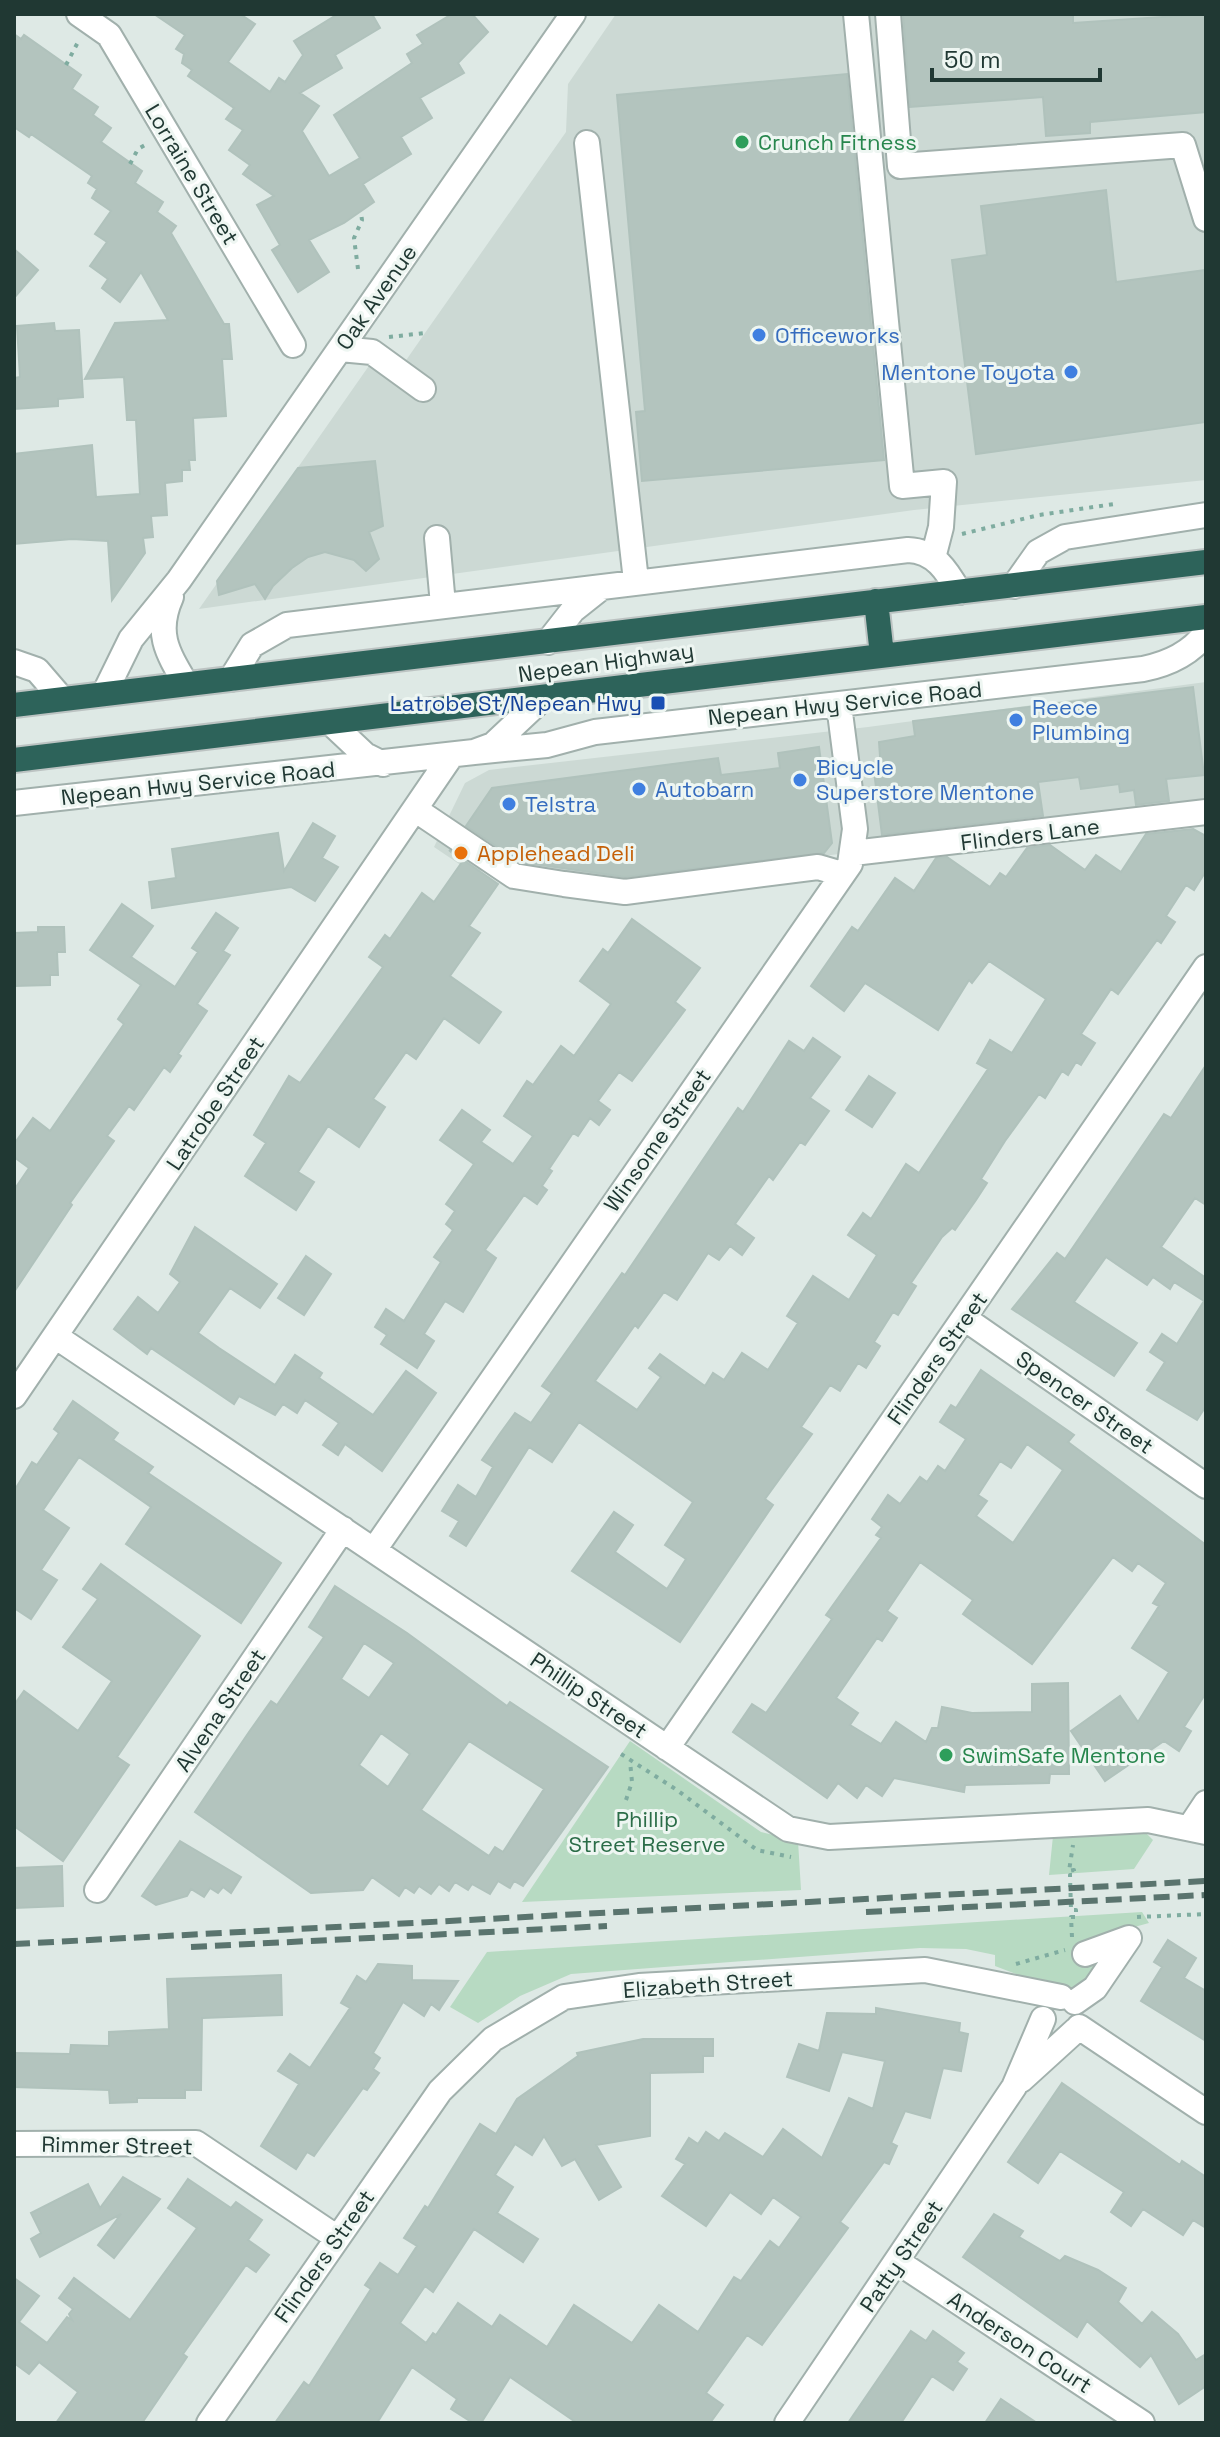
<svg xmlns="http://www.w3.org/2000/svg" width="1220" height="2437" font-family="'Space Grotesk',sans-serif">
<style>
.built{fill:#ccd9d4}
.green{fill:#b7dac2}
.building{fill:#b3c4be;stroke:#b0c2bc;stroke-width:2;fill-rule:evenodd}
.lines{fill:none;stroke-linecap:round;stroke-linejoin:round}
.minor-casing{stroke:#a1b0ac;stroke-width:28}
.highway-casing{stroke:#bcc3c2;stroke-width:28}
.path{stroke:#7faca0;stroke-width:4;stroke-dasharray:4 6;stroke-linecap:butt}
.minor{stroke:#fff;stroke-width:24}
.highway{stroke:#2d635a;stroke-width:24}
.rail{stroke:#5a746e;stroke-width:6;stroke-dasharray:16 8;stroke-linecap:butt}
.leisure-dot{fill:#2e9e5b;stroke:#eef6f2;stroke-width:3}
.shop-dot{fill:#3f7fe0;stroke:#eef6f2;stroke-width:3}
.transit-dot{fill:#1a4fb4;stroke:#eef6f2;stroke-width:3}
.food-dot{fill:#e8710a;stroke:#eef6f2;stroke-width:3}
.labels{text-anchor:middle;dominant-baseline:central;stroke-width:6;stroke-linejoin:round;paint-order:stroke}
.leisure-label{font-size:22px;fill:#27864d;stroke:#eef6f2;text-anchor:start}
.street-label{font-size:22px;fill:#203833;stroke:#eef6f2}
.shop-label{font-size:22px;fill:#366cbe;stroke:#eef6f2;text-anchor:start}
.transit-label{font-size:22px;fill:#164399;stroke:#eef6f2;text-anchor:end}
.food-label{font-size:22px;fill:#c56008;stroke:#eef6f2;text-anchor:start}
.park-label{font-size:22px;fill:#2b6d48;stroke:#eef6f2}
</style>
<rect width="100%" height="100%" fill="#dee9e5"/>
<!-- built -->
<path class="built" d="M616 14H1206V480L914 510 199 609 373 360 393 379 425 333 566 132 568 84Z
M1206 682V809L610 882 609 877 579 881 547 877 491 857 477 876 434 847 465 783 489 770 868 727Z"/>
<!-- green -->
<path class="green" d="M630 1741 761 1832 798 1841 801 1890 522 1902Z
M1147 1834 1153 1840 1134 1869 1049 1875 1053 1836Z
M1142 1912 1149 1923 1105 1935 1102 1957 1077 1990 1050 1987 995 1966V1955L966 1949 920 1948 571 1974 520 1996 478 2023 450 2007 487 1952Z"/>
<!-- building -->
<path class="building" d="M154 14H240L255 24 228 62 270 92 279 78 285 82 303 55 294 41 338 14H372L380 28 335 55 342 68 300 93 319 106 302 131 329 176 360 158 334 115 412 63 407 54 423 44 417 35 452 14H472L488 32 458 63 464 73 420 98 432 118 401 137 411 154 363 184 374 202 344 223 309 240 329 272 298 292 272 250 280 245 257 205 274 196 243 174 250 165 229 150 243 130 226 119 234 108 188 76 192 70 182 63 184 54 176 49 185 35Z
M903 14H1073V23L1206 14V112L1090 122V133L1046 136 1043 97 910 107Z
M14 34 21 39 24 35 81 75 72 89 98 107 93 115 111 128 101 142 142 171 135 183 163 202 157 212 176 226 171 233 224 324H229L232 359H222L226 416 193 418 195 460H189L190 470H182V481L165 483 167 515 151 516 153 537 143 538 145 553 112 600 108 541 72 539 14 544V454L92 445 96 497 140 494 136 420H127L124 377 85 379 115 323 168 320 141 272 120 302 102 288 108 279 90 266 107 242 95 234 111 211 92 198 97 189 88 183 92 176 31 134 29 137 14 127Z
M847 74 884 460 642 481 636 412 645 411 617 95Z
M1106 190 1116 282 1206 270V422L976 454 952 260 987 255 981 206Z
M14 249 38 270 14 298Z
M54 323 55 331 79 330 83 397 58 399V406L14 409V378L20 377 17 326Z
M375 461 383 526 369 532 379 559 366 571 354 560 325 552 308 557 292 568 273 586 265 599 255 584 219 595 217 581 298 468Z
M1193 687 1204 775 1166 779 1169 801 1136 805 1134 790 1120 792 1119 784 1081 789 1079 777 1038 782 1043 816 882 835 874 771 881 770 879 742 915 736 913 721Z
M819 747 832 843 824 853 625 877 520 862 466 826 492 788 718 758 721 775 780 768 778 753Z
M313 823 335 836 322 858 338 867 315 901 291 887 152 908 149 882 176 878 172 849 278 833 284 871Z
M1193 829 1206 836V871L1194 890 1186 885 1166 916 1175 922 1161 943 1157 940 1118 994 1111 989 1081 1034 1095 1043 1081 1065 1076 1062 1068 1075 1062 1071 1045 1098 1039 1094 1005 1141 981 1179 987 1183 976 1200 955 1230 952 1228 942 1237 911 1283 916 1286 898 1315 893 1312 874 1342 880 1346 866 1368 858 1363 840 1391 830 1385 801 1427 812 1434 765 1499 773 1505 680 1642 572 1571 614 1512 633 1525 615 1552 667 1589 686 1559 665 1545 693 1502 579 1422 552 1462 529 1447 466 1546 450 1536 459 1521 442 1511 458 1485 476 1497 493 1467 482 1460 499 1435 515 1413 531 1423 552 1393 542 1386 622 1273 625 1275 738 1108 743 1112 789 1041 804 1051 813 1038 840 1057 810 1098 829 1111 805 1145 800 1142 773 1180 769 1176 735 1224 754 1238 742 1255 730 1246 719 1260 708 1253 677 1300 664 1292 638 1328 635 1325 595 1381 637 1410 661 1377 649 1368 660 1354 705 1386 713 1373 724 1380 742 1353 768 1370 798 1323 787 1316 813 1276 849 1300 877 1255 848 1235 863 1213 871 1219 906 1164 919 1173 988 1069 977 1063 990 1040 1012 1053 1046 999 989 961 972 983 969 980 938 1030 865 983 844 1011 811 986 852 927 858 931 895 878 914 891 936 858 947 857 990 887 1000 873 1006 877 1027 848 1050 845 1085 870 1096 855 1121 872 1146 834Z
M449 850 498 884 469 926 480 933 450 976 501 1012 479 1043 444 1018 416 1059 406 1052 373 1099 385 1107 359 1147 328 1126 298 1172 314 1182 296 1210 245 1176 266 1143 254 1135 289 1076 300 1083 383 967 369 957 385 935 390 939 422 893 434 902 462 862Z
M122 904 153 926 131 957 175 987 198 952 192 948 216 913 238 928 223 951 230 955 197 1004 207 1011 178 1054 181 1056 170 1072 164 1067 134 1110 129 1106 107 1136 114 1141 70 1203 72 1205 14 1292V1190L29 1168 14 1157V1144L33 1118 50 1131 124 1024 118 1019 141 985 90 950Z
M632 919 700 968 675 1002 685 1010 632 1081 619 1072 598 1101 610 1110 599 1125 590 1118 578 1136 573 1133 549 1169 552 1171 542 1186 547 1190 537 1204 524 1195 485 1250 496 1258 463 1312 445 1301 424 1334 434 1341 417 1368 381 1344 387 1335 375 1327 386 1309 404 1321 441 1262 434 1257 453 1230 446 1224 455 1211 446 1204 474 1164 440 1140 462 1110 490 1130 481 1142 513 1164 533 1136 504 1116 527 1081 533 1085 561 1046 574 1056 611 1004 580 981 603 949 608 953Z
M38 927H64L65 952H57L58 975H50V985L14 986 15 933 38 932Z
M1206 1065V1205L1195 1198 1161 1247 1206 1278V1406L1197 1420 1147 1390 1165 1362 1150 1352 1162 1334 1177 1344 1204 1301 1174 1282 1170 1289 1153 1277 1147 1285 1106 1257 1074 1302 1137 1343 1114 1376 1012 1309 1057 1253 1065 1259 1164 1114 1171 1118Z
M869 1076 895 1093 872 1127 846 1110Z
M195 1227 277 1284 260 1308 230 1288 198 1333 219 1348 275 1385 295 1355 322 1373 319 1378 373 1415 406 1371 436 1393 382 1471 345 1444 338 1455 323 1445 339 1423 305 1400 297 1413 283 1404 275 1415 239 1396 234 1404 151 1348 147 1354 114 1329 138 1297 158 1313 180 1282 170 1274Z
M306 1256 331 1274 304 1315 278 1298Z
M981 1370 1074 1435 1068 1442 1206 1545V1693L1184 1727 1191 1731 1179 1751 1164 1741 1105 1781 1071 1731 1120 1696 1138 1722 1169 1672 1132 1648 1159 1606 1153 1603 1166 1583 1138 1563 1132 1571 1113 1557 1032 1664 963 1614 973 1600 920 1562 887 1611 897 1618 882 1641 877 1638 836 1698 858 1713 850 1725 881 1744 896 1722 926 1742 932 1728H938L942 1707 972 1713 1032 1712V1684L1068 1683 1069 1774H1050L1049 1783 965 1785 964 1792 894 1778 882 1796 866 1785 857 1798 838 1783 827 1798 733 1732 752 1704 766 1713 832 1619 826 1615 881 1538 876 1535 882 1527 872 1519 888 1495 900 1504 920 1477 927 1482 938 1466 945 1471 966 1439 940 1422 951 1405 956 1408ZM1027 1444 1063 1470 1013 1543 976 1516 987 1501 978 1495 1000 1461 1011 1468Z
M73 1401 118 1433 113 1440 153 1467 148 1473 281 1563 241 1623 126 1544 151 1507 79 1457 43 1510 69 1528 41 1570 57 1580 31 1619 14 1608V1491L32 1462 37 1465 59 1433 54 1429Z
M101 1564 200 1636 117 1757 129 1765 63 1861 14 1826V1705L24 1691 78 1731 112 1681 63 1647 98 1599 83 1589Z
M335 1586 407 1633 507 1706 510 1702 608 1767 523 1886 514 1881 510 1888 498 1881 490 1894 472 1884 468 1890 455 1882 449 1891 439 1884 431 1894 419 1886 414 1893 405 1887 399 1896 372 1877 363 1890 311 1893 195 1812 249 1732 271 1701 277 1705 324 1637 309 1627ZM364 1643 394 1663 369 1698 341 1679ZM381 1733 410 1754 388 1787 359 1765ZM469 1741 544 1789 503 1852 495 1847 489 1856 421 1810Z
M180 1841 241 1877 231 1893 223 1887 218 1893 210 1888 204 1897 191 1889 187 1896 156 1905 142 1896Z
M62 1866 63 1906 14 1908V1868Z
M1168 1940 1196 1958 1184 1978 1206 1991V2041L1141 2001 1162 1967 1154 1962Z
M378 1964 412 1966V1980L458 1981 439 2010 431 2004 424 2016 403 2002 373 2053 380 2058 373 2069 379 2073 367 2090 363 2088 314 2156 307 2152 296 2169 261 2146 299 2084 278 2071 290 2054 310 2068 350 2008 341 2003 357 1976 366 1982Z
M281 1975 282 2015 202 2018 201 2090H185V2098H137V2102L110 2103 109 2090 14 2087V2053L70 2054 71 2045 109 2046V2032L169 2029 167 1979Z
M876 2008 960 2023 959 2032 968 2034 961 2071 943 2068 930 2118 905 2111 891 2143 897 2146 889 2164 884 2162 840 2222 848 2228 762 2345 747 2335 706 2393 723 2405 710 2423H577L510 2377 481 2423H473L451 2409 457 2399 412 2367 377 2423H275L304 2382 309 2386 371 2289 365 2285 380 2263 398 2275 417 2246 404 2238 425 2206 428 2208 480 2124 496 2134 517 2099 578 2056 577 2053 643 2039H713V2056H703V2072L650 2073V2136L596 2145 621 2187 599 2200 575 2159 562 2166 544 2136 532 2155 515 2144 495 2175 513 2187 497 2213 538 2239 523 2262 474 2229 433 2292 425 2286 400 2323 426 2343 433 2333 436 2335 458 2303 492 2327 500 2315 547 2347 574 2305 632 2343 659 2305 698 2332 734 2277 741 2281 770 2241 779 2248 801 2217 773 2197 761 2214 730 2192 706 2226 662 2196 685 2164 676 2159 689 2138 698 2144 706 2132 719 2141 725 2133 763 2157 783 2129 822 2158 849 2098 873 2109 885 2061 842 2052 829 2091 787 2077 799 2044 819 2051 827 2013 876 2014Z
M1062 2083 1180 2165 1182 2161 1206 2177V2228L1193 2220 1183 2235 1143 2209 1131 2226 1111 2212 1124 2192 1060 2151 1038 2183 1008 2162Z
M123 2177 160 2199 114 2258 98 2245 121 2214 40 2257 31 2239 41 2233 31 2213 88 2184 100 2208Z
M188 2179 231 2208 236 2202 262 2220 248 2240 269 2255 256 2272 246 2265 183 2354 187 2357 142 2423H56L78 2392 39 2362 29 2374 14 2363V2278L39 2296 19 2322 47 2343 67 2317 72 2320 69 2314 73 2309 59 2298 74 2278 130 2320 197 2228 168 2208Z
M994 2214 1023 2231 1019 2237 1060 2261 1065 2256 1098 2270 1126 2288 1118 2302 1142 2324 1152 2312 1178 2334 1196 2360 1206 2354V2386L1179 2404 1151 2355 1140 2367 1087 2321 1077 2337 963 2257Z
M911 2331 926 2341 933 2331 964 2353 957 2362 967 2369 953 2390 932 2376 901 2423H848Z
M1001 2399 1037 2423H985Z"/>
<g class="lines">
<defs>
<path id="minor" d="M79 14 109 35 293 345
M856 14 902 486 944 482 941 527 933 558
M888 14 900 166 1183 145 1206 219
M587 143 636 581
M340 349 372 352 423 389
M437 538 443 605
M1014 586 1038 552 1065 537 1206 515
M171 597C155 633 167 652 186 684
M548 642 573 610 602 587
M14 662 37 670 62 699
M231 679 252 645 287 625 908 550C935 551 947 571 959 592
M104 694 131 639 179 580 573 14
M331 723 365 755 383 764
M474 752 547 745 595 732 1143 669C1168 664 1191 653 1206 633
M14 803 474 752 493 745 544 697
M416 810 514 876 564 884 625 892 818 867 842 874
M853 853 1206 812
M964 1318 1206 1486
M55 1336 788 1829 829 1837 1148 1820 1206 1832
M14 1396 451 756
M374 1550 850 864 855 829 839 705
M667 1748 1206 967
M1190 1827 1206 1803
M97 1890 343 1529
M1075 2002 1095 1988 1129 1938 1085 1954
M1079 2027 1206 2112
M1021 2080 1076 2030
M14 2144 196 2143 336 2237
M898 2262 1142 2423
M209 2423 440 2091 493 2039 564 1997 639 1986 925 1970 1061 1997
M787 2423 1014 2087 1043 2019"/>
<path id="highway" d="M876 601 882 655
M14 705 1206 562
M14 760 1206 617"/>
</defs>
<!-- minor casing -->
<use href="#minor" class="minor-casing"/>
<!-- highway casing -->
<use href="#highway" class="highway-casing"/>
<!-- path -->
<path class="path" d="M66 65 78 42
M130 164 138 149 147 144
M358 269 354 238 362 220 361 213
M389 337 425 333
M962 534 1039 515 1114 504
M621 1754 677 1790 757 1850 791 1857
M626 1800 632 1782 630 1761
M1137 1917 1206 1914
M1072 1937 1071 1917H1076V1910H1071L1070 1875H1074V1870L1069 1871 1073 1845
M1016 1964 1065 1950"/>
<!-- minor -->
<use href="#minor" class="minor"/>
<!-- highway -->
<use href="#highway" class="highway"/>
<!-- rail -->
<path class="rail" d="M866 1912 1206 1895
M14 1944 1206 1881
M191 1947 607 1926"/>
</g>
<!-- markers -->
<g class="leisure-dot">
<circle cx="742" cy="142" r="8"/>
<circle cx="946" cy="1755" r="8"/>
</g>
<g class="shop-dot">
<circle cx="759" cy="335" r="8"/>
<circle cx="1071" cy="372" r="8"/>
<circle cx="1016" cy="720" r="8"/>
<circle cx="800" cy="780" r="8"/>
<circle cx="639" cy="789" r="8"/>
<circle cx="509" cy="804" r="8"/>
</g>
<rect class="transit-dot" x="650" y="695" width="16" height="16" rx="4"/>
<circle class="food-dot" cx="461" cy="853" r="8"/>
<g class="labels">
<!-- leisure labels -->
<g class="leisure-label">
<text x="758" y="142">Crunch Fitness</text>
<text x="962" y="1755">SwimSafe Mentone</text>
</g>
<!-- street labels -->
<g class="street-label">
<text transform="translate(192 174) rotate(59)">Lorraine Street</text>
<text transform="translate(376 297) rotate(-55)">Oak Avenue</text>
<text transform="translate(606 662) rotate(-8)">Nepean Highway</text>
<text transform="translate(845 703) rotate(-6)">Nepean Hwy Service Road</text>
<text transform="translate(198 783) rotate(-6)">Nepean Hwy Service Road</text>
<text transform="translate(1030 834) rotate(-7)">Flinders Lane</text>
<text transform="translate(215 1103) rotate(-56)">Latrobe Street</text>
<text transform="translate(657 1140) rotate(-55)">Winsome Street</text>
<text transform="translate(937 1358) rotate(-55)">Flinders Street</text>
<text transform="translate(1085 1402) rotate(35)">Spencer Street</text>
<text transform="translate(589 1695) rotate(34)">Phillip Street</text>
<text transform="translate(220 1710) rotate(-56)">Alvena Street</text>
<text transform="translate(708 1984) rotate(-4)">Elizabeth Street</text>
<text transform="translate(117 2145) rotate(1)">Rimmer Street</text>
<text transform="translate(324 2256) rotate(-55)">Flinders Street</text>
<text transform="translate(901 2256) rotate(-56)">Patty Street</text>
<text transform="translate(1020 2342) rotate(33)">Anderson Court</text>
</g>
<!-- shop labels -->
<g class="shop-label">
<text x="775" y="335">Officeworks</text>
<text x="1055" y="372" text-anchor="end">Mentone Toyota</text>
<text x="1032" y="707">Reece<tspan x="1032" dy="25">Plumbing</tspan></text>
<text x="816" y="767">Bicycle<tspan x="816" dy="25">Superstore Mentone</tspan></text>
<text x="655" y="789">Autobarn</text>
<text x="525" y="804">Telstra</text>
</g>
<!-- transit labels -->
<g class="transit-label">
<text x="642" y="703">Latrobe St/Nepean Hwy</text>
</g>
<!-- food labels -->
<g class="food-label">
<text x="477" y="853">Applehead Deli</text>
</g>
<!-- park labels -->
<g class="park-label">
<text x="647" y="1819">Phillip<tspan x="647" dy="25">Street Reserve</tspan></text>
</g>
</g>
<!-- border -->
<rect width="1220" height="2437" fill="none" stroke="#203833" stroke-width="32"/>
<!-- scale -->
<path d="M932 68v12h168v-12" fill="none" stroke="#203833" stroke-width="4"/>
<text x="944" y="68" font-size="24" fill="#203833" stroke="#eef6f2" stroke-width="6" paint-order="stroke">50 m</text>
</svg>
